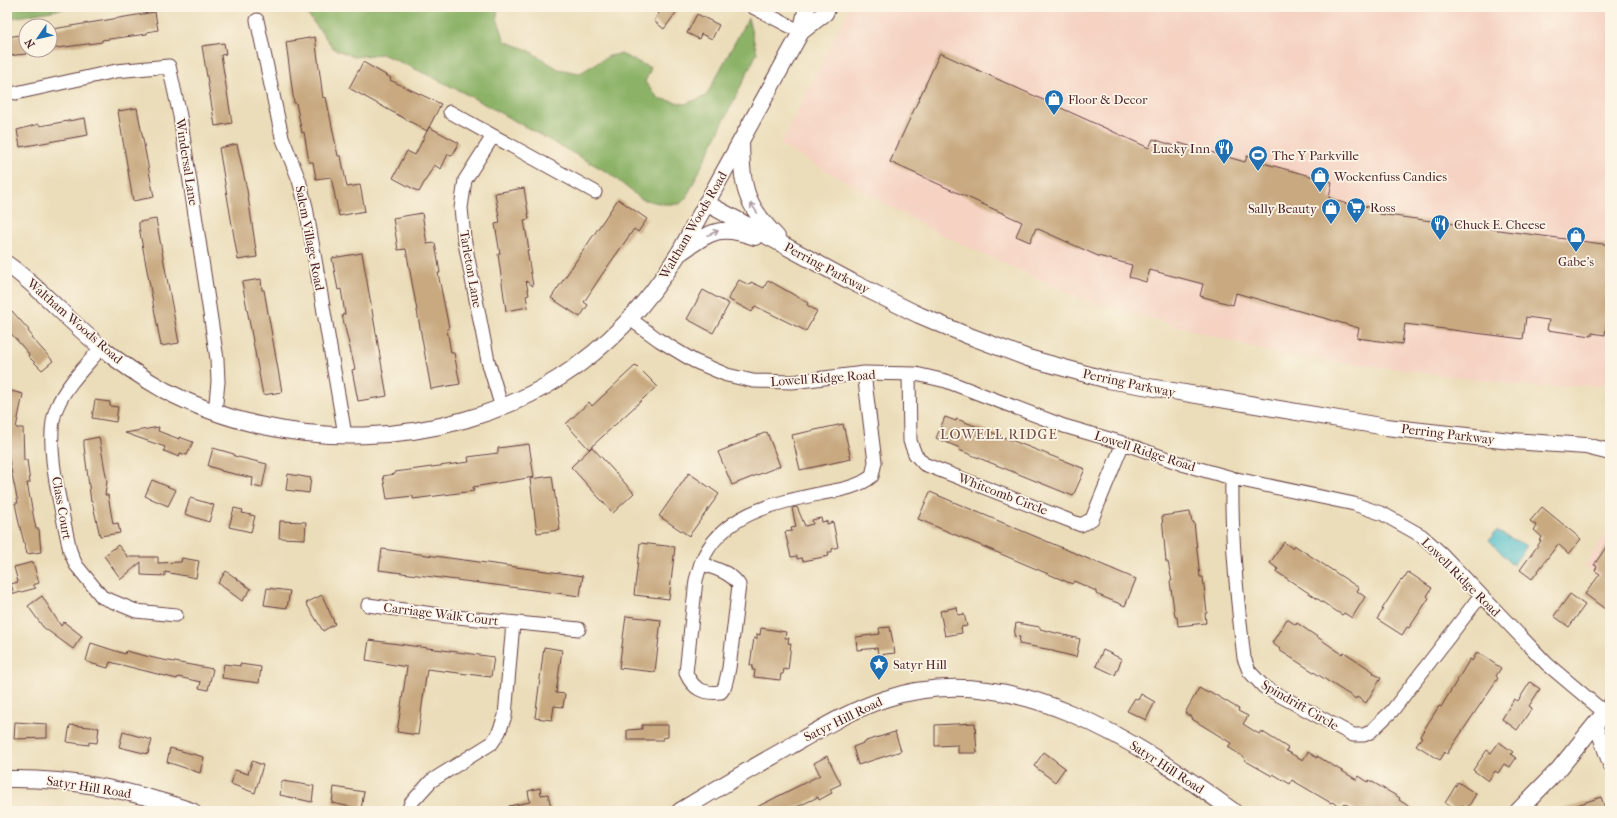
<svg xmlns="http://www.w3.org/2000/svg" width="1617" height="818" font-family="'IM FELL French Canon',serif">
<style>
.built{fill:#f5d2c2}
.forest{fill:#8cb267;stroke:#6b6849}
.water{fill:#51becb;stroke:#4e6e7b}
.building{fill:#c8a980}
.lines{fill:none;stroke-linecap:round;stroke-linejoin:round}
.minor-casing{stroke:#623c40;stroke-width:15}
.tertiary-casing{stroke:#623c40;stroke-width:18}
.minor{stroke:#fff;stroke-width:13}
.tertiary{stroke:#fff;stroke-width:16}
.oneway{stroke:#ae9aa0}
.labels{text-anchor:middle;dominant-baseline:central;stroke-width:3.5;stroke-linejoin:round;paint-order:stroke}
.poi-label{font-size:13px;fill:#4a1f2b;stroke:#fcf5e5;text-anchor:start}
.street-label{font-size:13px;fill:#4a1f2b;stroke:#fcf5e5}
.neighbourhood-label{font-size:14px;letter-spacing:1px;fill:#764f49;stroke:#fcf5e5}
</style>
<rect width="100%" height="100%" fill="#fcf5e5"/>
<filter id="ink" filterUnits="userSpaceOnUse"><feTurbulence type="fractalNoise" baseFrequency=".025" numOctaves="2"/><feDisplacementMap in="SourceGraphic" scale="8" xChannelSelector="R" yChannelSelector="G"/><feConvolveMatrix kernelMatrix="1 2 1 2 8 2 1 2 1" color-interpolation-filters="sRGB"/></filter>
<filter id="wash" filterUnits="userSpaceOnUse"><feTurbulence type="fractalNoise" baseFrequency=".012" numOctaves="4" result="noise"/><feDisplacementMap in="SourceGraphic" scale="16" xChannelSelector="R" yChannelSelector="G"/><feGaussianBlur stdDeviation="0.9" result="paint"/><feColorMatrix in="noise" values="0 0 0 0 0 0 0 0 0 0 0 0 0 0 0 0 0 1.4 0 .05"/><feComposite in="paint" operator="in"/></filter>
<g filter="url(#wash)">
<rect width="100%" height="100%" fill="#ebddb9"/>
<!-- built -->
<path class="built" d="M850 7H1610V385L1536 387 1277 354 1082 299 936 232 780 145Z
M1610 525V582L1585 567Z"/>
<!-- forest -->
<path class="forest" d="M7 7H73L7 19Z
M302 7H498L497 18 505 41 528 50 558 69 580 73 609 56 621 54 651 68 645 82 658 98 685 104 706 96 748 18 757 53 686 198 680 204H663L641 199 609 173 466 94 426 74 382 54 355 57 334 49Z"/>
<!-- water -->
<path class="water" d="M1496 531 1527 546 1513 565 1489 540Z"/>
<g id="blocks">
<!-- building -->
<path class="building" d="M650 7H680L664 29 654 21 659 13Z
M155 12 158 30 147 32V34L102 40V42L50 49V32L53 31V29Z
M697 14 719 25 712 39 701 34 699 39 687 33Z
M20 35 26 36V54L7 56V37Z
M315 37 323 98 326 97 338 156H341L347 187 360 185 365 211 339 216 331 177 316 179 313 162H309L304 132 302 133 296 103H294L286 42Z
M224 43 226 54 221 55 232 123 215 126 202 46Z
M940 53 1149 148 1153 139 1178 147 1179 143 1245 162 1247 156 1264 160 1263 163 1332 182 1329 198 1350 205V202L1372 208 1371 210 1380 212 1379 214 1610 245V293L1605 335 1592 333V336L1547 330 1549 320 1526 317 1523 339 1405 324 1402 344 1357 338 1359 328 1236 293 1233 305 1200 296 1203 284 1150 270 1146 282 1129 277 1132 265 1098 256 1036 228 1030 242 1016 236 1022 222 890 162Z
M363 62 391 78 390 80 441 104 427 131 349 88Z
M137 108 154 197 133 201 118 111Z
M85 118 88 135 20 147 17 130 39 124 40 126Z
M429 127 459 143 452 156 448 154 441 169 434 165 419 192 393 178 407 151 415 155Z
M237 144 247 190 257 257 238 260 219 148Z
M524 188 529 219 524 220 529 250H527L533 286 526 281 529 295 526 296 528 307 506 311 498 254H500L495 224 500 223 495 193Z
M618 199 647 219 638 232 634 229 601 276 584 302 588 305 580 317 551 298Z
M422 213 427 244 435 243 440 273H438L449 328 447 329 451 353H454L460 384 431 389 406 249 398 250 393 218Z
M156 219 179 343 161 346 139 227V222Z
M362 253 387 396 358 401 352 370 355 369 342 315 345 314 341 289 338 290 332 258Z
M261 279 262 290H264L282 392 263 395 242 282Z
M739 280 749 285 751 282 764 288 768 280 808 303 807 305 817 311 806 331 755 306 752 312 728 299Z
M703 290 729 304 713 333 687 319Z
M12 311 29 330 28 331 32 336 31 337 53 361 42 370 28 356 29 354 7 329V316Z
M636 365 657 386 589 449 566 424 589 402 592 406Z
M7 390 23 394 16 428H23L24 460H27L30 483H27L36 529H39L41 552 27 554 19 523 15 503H18L8 455Z
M95 400 110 402V406L118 407 116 422 92 418Z
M945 417 956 421 957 419 970 424 1085 469 1073 496 959 450 960 448 936 438Z
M843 424 851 459 800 470 792 435Z
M159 427 158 431 179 439V437L193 442 187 455 180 453 179 457 164 451 165 447 125 433Z
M767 432 780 466 732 485 718 452Z
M99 437 107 481 105 495H108L113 524 118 523 120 533 100 536 92 501 91 502 84 446V440Z
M529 444 534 477 473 487 474 491 413 499V496L387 499 383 476 395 474V472L469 462 468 457 498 453V448Z
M592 447 634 493 613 513 571 467Z
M213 448 234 454V456L267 464 262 488 252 486 253 478 221 471V470L208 466Z
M689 473 719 494 689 536 659 516Z
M288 474 311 478 309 493 286 490Z
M552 476 560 530 537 533 530 479Z
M152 480 176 490 168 506 145 496Z
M930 492 1136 579 1125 606 1096 594V591L1074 581 1072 584 918 519Z
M190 498 214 505 209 522 185 514Z
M797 507 805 526 813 524 812 520 821 518 822 522 827 521V524L833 522 838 547 832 549V552H828L829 556 803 561 802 558 797 559V556L791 557 785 532 792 531 791 528 796 527 792 508Z
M1542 507 1581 539 1569 554 1558 544 1532 579 1520 570 1541 541 1539 540 1542 537 1534 530 1537 526 1530 521Z
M234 508 243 510 242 513 255 516 251 532 229 527Z
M1190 512 1192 522H1194L1200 577H1203L1207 613H1205L1206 623 1178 626 1177 617H1175L1170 581H1172L1168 562H1166L1162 516Z
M280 521 306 522 305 539 279 538Z
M1610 541V602L1605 609 1585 594 1600 574 1595 571 1597 566 1594 565Z
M1284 542 1292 548 1294 545 1359 588 1357 591 1365 597 1352 618 1344 613 1342 615 1277 572 1278 569 1270 563Z
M640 543 675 547 669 599 634 595Z
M118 545 128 557H158V563L181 562 182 558 199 561 196 578 165 572V576L141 575V562L121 579 104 556Z
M382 549 583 576 580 596 379 570Z
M33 562 39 583 33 585 36 588 14 594 11 584 18 582 14 567Z
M226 571 251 589 242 601 218 583Z
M1408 572 1432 588 1427 596 1429 598 1409 628 1407 627 1402 635 1377 619 1383 610 1382 609 1401 580 1402 581Z
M267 588 290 591 287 608 264 605Z
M1570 594 1585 605 1569 627 1554 616Z
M322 595 335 624 323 631 306 603Z
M42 596 61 626 64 622 82 636 73 649 43 627 28 606Z
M957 607 958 615 964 614 967 626 961 627 962 633 945 636 940 611Z
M626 616 661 620 655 672 619 668Z
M1287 619 1296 625 1297 623 1342 654 1344 652 1374 672 1373 673 1381 678 1366 703 1357 697 1356 699 1309 669 1279 650 1280 649 1272 643Z
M1016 623 1040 627V629L1080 639 1076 657 1052 651V650L1019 644 1020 637 1014 636Z
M890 627 895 653 878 655 877 648 857 650 856 637 880 634 879 628Z
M761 628 786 632 785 638H789L788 643 791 644 788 670 784 669 783 674H781L780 680 754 677 755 670H752L753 665H750L754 638 757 639V634L760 635Z
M369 640 494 657 491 677 427 669 418 735 397 732 407 667 366 660Z
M91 643 125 654 126 651 158 659 213 669 208 690 199 688 201 682 178 677 177 679 110 662 108 668 93 664 86 661Z
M544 647 562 650 556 693 565 694 563 707 554 706 552 720 535 718Z
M1103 650 1122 659 1115 675 1096 666Z
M1477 652 1501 668 1496 676 1498 678 1447 754 1445 752 1440 760 1416 745 1422 737 1420 736 1439 706 1441 707 1470 659 1472 661Z
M224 664 240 666V664L261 667 259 683 222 678Z
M1530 682 1540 689 1529 706 1532 708 1517 730 1502 719 1514 699 1518 701Z
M1199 688 1208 693 1209 691 1239 709 1238 711 1248 716 1243 724 1259 734 1261 731 1288 748 1286 751 1303 760 1308 752 1317 758V756L1357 780 1359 776 1368 782 1369 780 1400 798 1399 800 1416 811H1357L1344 803 1341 807 1332 802 1331 803 1292 780 1290 784 1273 774 1272 776 1244 760 1245 758 1228 747 1231 743 1192 719 1193 718 1185 713Z
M1141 694 1155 702 1146 720 1127 711 1135 698 1138 700Z
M15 722 47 724V738L14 739Z
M975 723 977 753H958V745L935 746V725Z
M70 725 99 728 97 743 89 742V745L67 742Z
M642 725H668V737L663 738V740H627V730L642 729Z
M123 732 152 740 148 754 119 747Z
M895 732 901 751 858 765 853 747 866 742V741Z
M1499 742 1513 752 1511 754 1516 758 1510 767 1504 764 1498 773 1495 771 1488 781 1473 770 1487 750 1491 753Z
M170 748 204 757 200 773 167 762Z
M1044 752 1065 768 1055 782 1034 766Z
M827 756 841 784 830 789 832 793 819 800 818 797 788 811H749L820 775 814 763Z
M252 761 263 765 255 793 231 784 235 770 248 774Z
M282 781 314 786 312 802 280 795Z
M1458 782 1476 794 1467 809 1462 805 1458 811 1445 803Z
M334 787 364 792 361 809 332 803Z
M540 788 541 795 548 794 552 811H509V806L530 802 528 791Z
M1601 797 1606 811H1565V809Z"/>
</g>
</g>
<g filter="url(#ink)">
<use href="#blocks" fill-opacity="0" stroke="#623c40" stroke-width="1"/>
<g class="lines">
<defs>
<path id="minor" d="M753 7 801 32
M257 20 282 137 299 180 306 207 345 435
M16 93 116 71 169 66 180 116 217 359 218 382 215 413
M450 112 595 192
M493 136 465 180 461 208 464 238 488 361 502 408
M630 319 659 340 694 361 727 375 753 381 792 382 864 373 916 374 946 381 1064 426 1123 443 1182 464 1232 478 1354 504 1383 514 1422 536 1441 553 1547 664 1604 712
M101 348C86 366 66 385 57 407 42 440 63 514 70 551L76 565 102 597 136 611 176 615
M909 374 910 441 915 454 924 464 1081 525 1092 519 1123 443
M1232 478C1231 539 1237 598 1244 658L1249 671 1264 687 1353 735H1364L1370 732 1392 711 1481 595
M701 563C715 569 731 572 739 585L729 668 725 686 721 692C703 694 693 689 686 673L696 580Z
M701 563C721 513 776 503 823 493 840 490 859 487 872 476L875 462 864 373
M368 605 447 616 579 629
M1595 723 1610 766
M408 811 411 803 431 781 492 743 499 732 505 716 513 623"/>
<path id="tertiary" d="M801 32 825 13 828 7
M741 141C742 186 744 204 777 237
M706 203 852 282 919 315 964 334 1028 358 1108 380 1386 427 1511 441 1586 446 1610 452
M681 252C711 232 718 224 755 237
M7 264C42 289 69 322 102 348 121 364 143 378 164 390 285 454 443 451 559 378 608 347 649 302 679 253L801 32 807 7
M7 779C71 778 132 790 192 811
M680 811C716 789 752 768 789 747 820 729 851 710 885 699 1011 657 1136 741 1233 811
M1518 811 1559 769 1610 706"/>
</defs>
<!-- minor casing -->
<use href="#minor" class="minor-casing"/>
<!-- tertiary casing -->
<use href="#tertiary" class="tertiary-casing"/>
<!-- minor -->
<use href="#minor" class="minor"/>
<!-- tertiary -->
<use href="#tertiary" class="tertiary"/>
</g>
<!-- one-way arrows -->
<defs><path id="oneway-shaft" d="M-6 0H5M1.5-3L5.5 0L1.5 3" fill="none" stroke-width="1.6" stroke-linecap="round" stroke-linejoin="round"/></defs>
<g class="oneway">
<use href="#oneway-shaft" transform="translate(754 208) rotate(-124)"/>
<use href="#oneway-shaft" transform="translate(713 233) rotate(-23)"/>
</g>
</g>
<!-- icons -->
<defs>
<symbol id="shop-pin" viewBox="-11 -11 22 30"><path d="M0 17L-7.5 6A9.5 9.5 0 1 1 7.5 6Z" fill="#1f6fb2" stroke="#fcf5e5"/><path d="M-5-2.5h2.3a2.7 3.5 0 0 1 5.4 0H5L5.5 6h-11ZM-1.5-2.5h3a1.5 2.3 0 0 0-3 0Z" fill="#fff"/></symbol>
<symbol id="restaurant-pin" viewBox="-11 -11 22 30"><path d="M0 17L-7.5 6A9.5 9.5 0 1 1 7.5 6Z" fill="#1f6fb2" stroke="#fcf5e5"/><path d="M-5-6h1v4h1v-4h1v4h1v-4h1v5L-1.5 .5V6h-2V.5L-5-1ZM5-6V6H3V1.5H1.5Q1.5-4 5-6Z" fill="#fff"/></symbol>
<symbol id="stadium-pin" viewBox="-11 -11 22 30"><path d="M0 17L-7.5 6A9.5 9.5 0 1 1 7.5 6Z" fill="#1f6fb2" stroke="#fcf5e5"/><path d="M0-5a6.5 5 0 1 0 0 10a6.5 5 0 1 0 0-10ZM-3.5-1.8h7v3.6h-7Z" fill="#fff"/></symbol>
<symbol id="supermarket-pin" viewBox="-11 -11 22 30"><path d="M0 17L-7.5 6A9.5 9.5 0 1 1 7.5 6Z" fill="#1f6fb2" stroke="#fcf5e5"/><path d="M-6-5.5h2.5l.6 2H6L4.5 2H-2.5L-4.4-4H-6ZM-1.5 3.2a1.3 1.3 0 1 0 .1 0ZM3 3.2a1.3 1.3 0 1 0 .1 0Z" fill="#fff"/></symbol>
<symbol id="sight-pin" viewBox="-11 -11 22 30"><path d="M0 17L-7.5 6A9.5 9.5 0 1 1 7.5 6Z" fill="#1f6fb2" stroke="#fcf5e5"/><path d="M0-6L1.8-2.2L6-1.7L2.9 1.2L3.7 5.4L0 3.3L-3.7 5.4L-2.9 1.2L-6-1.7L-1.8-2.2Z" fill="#fff"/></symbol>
</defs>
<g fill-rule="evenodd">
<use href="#shop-pin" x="1043" y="88" width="22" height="30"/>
<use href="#restaurant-pin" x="1213" y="137" width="22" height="30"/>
<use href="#stadium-pin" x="1247" y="144" width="22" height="30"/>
<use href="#shop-pin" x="1309" y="165" width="22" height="30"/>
<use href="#supermarket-pin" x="1345" y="196" width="22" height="30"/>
<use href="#shop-pin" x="1320" y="197" width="22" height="30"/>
<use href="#restaurant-pin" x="1429" y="213" width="22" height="30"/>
<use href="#shop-pin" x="1565" y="225" width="22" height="30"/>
<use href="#sight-pin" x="868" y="653" width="22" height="30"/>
</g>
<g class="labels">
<!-- poi labels -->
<g class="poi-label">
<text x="1068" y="99">Floor &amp; Decor</text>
<text x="1210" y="148" text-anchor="end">Lucky Inn</text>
<text x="1272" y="155">The Y Parkville</text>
<text x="1334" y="176">Wockenfuss Candies</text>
<text x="1370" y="207">Ross</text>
<text x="1317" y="208" text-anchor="end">Sally Beauty</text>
<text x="1454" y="224">Chuck E. Cheese</text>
<text x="1576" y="261" text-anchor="middle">Gabe's</text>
<text x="893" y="664">Satyr Hill</text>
</g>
<!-- street labels -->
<g class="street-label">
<text transform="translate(187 162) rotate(81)">Windersal Lane</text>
<text transform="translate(693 225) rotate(-60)">Waltham Woods Road</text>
<text transform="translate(310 238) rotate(79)">Salem Village Road</text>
<text transform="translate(827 268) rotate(28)">Perring Parkway</text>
<text transform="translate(471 269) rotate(80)">Tarleton Lane</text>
<text transform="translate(75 321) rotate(41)">Waltham Woods Road</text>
<text transform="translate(823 378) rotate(-4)">Lowell Ridge Road</text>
<text transform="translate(1129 383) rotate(12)">Perring Parkway</text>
<text transform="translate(1448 434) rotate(7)">Perring Parkway</text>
<text transform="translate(1145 451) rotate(18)">Lowell Ridge Road</text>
<text transform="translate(1003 494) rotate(21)">Whitcomb Circle</text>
<text transform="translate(62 508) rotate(80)">Class Court</text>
<text transform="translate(1461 577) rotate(45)">Lowell Ridge Road</text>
<text transform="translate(441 614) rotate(7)">Carriage Walk Court</text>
<text transform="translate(1300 705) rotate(30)">Spindrift Circle</text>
<text transform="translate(843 719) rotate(-26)">Satyr Hill Road</text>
<text transform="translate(1167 767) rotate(33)">Satyr Hill Road</text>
<text transform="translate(89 787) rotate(9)">Satyr Hill Road</text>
</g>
<!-- neighbourhood labels -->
<g class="neighbourhood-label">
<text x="999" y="434">LOWELL RIDGE</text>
</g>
</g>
<!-- margin -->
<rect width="1617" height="818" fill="none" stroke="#fcf5e5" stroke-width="24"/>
<!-- north arrow -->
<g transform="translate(38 38) rotate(236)"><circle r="19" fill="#fcf5e5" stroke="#b59f9b"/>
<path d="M0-3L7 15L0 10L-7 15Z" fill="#1f6fb2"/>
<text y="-6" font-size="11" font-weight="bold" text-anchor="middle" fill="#4a1f2b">N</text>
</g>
</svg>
